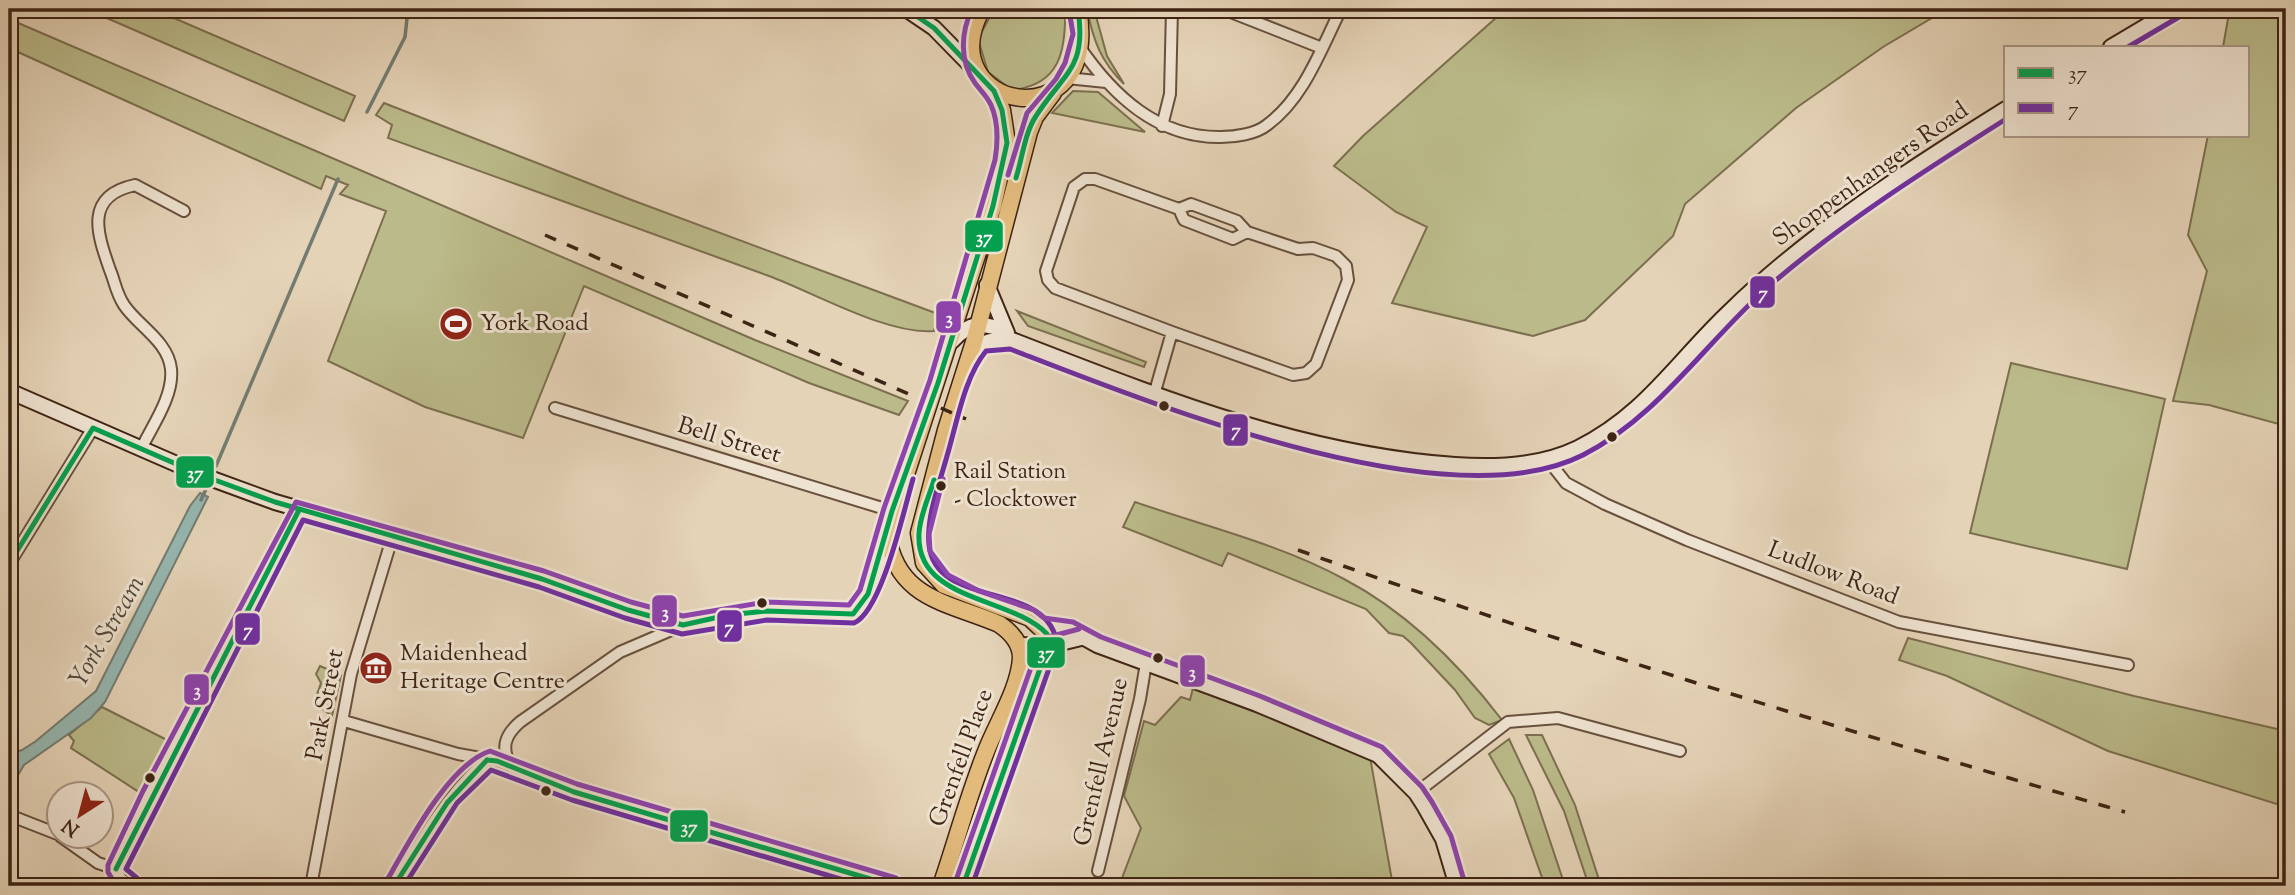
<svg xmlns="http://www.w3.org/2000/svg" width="2295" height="895" font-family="'Sorts Mill Goudy',serif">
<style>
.green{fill:#bbba8a;stroke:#7c6f4f;stroke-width:2}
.water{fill:#96b7b1;stroke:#737c72;stroke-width:2}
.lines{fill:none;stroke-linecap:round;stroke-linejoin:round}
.stream{stroke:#737c72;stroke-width:3.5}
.street-casing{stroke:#68503d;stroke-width:14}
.secondary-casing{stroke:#3e2414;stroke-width:18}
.primary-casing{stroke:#3e2414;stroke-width:19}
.street{stroke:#eee2d0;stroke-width:10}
.secondary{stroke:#eee2d0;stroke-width:14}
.primary{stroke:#e2ba7c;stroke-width:16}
.rail{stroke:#3e2414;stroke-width:3.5;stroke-dasharray:12 12;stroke-linecap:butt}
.bus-1-casing{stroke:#eee2d0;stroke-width:10}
.bus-2-casing{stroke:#eee2d0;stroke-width:10}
.bus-3-casing{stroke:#eee2d0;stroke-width:10}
.bus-1{stroke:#03a04e;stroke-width:5}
.bus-2{stroke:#7030a0;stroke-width:5}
.bus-3{stroke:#8e44ad;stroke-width:5}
.bus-dot{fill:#3e2414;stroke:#eee2d0;stroke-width:2.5}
.labels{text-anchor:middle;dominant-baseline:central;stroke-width:6;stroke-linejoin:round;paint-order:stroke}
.bus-label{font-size:22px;fill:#3e2414;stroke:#eee2d0;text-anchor:start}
.street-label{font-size:24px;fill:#3e2414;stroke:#eee2d0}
.poi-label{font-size:24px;fill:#3e2414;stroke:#eee2d0;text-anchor:start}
.water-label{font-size:26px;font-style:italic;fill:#54493b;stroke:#eee2d0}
.line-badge{stroke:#eee2d0;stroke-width:2.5}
.badge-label{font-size:19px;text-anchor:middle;font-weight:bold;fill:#fff}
</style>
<rect width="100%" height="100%" fill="#e5d3b7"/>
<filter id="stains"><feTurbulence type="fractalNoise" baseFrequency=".00286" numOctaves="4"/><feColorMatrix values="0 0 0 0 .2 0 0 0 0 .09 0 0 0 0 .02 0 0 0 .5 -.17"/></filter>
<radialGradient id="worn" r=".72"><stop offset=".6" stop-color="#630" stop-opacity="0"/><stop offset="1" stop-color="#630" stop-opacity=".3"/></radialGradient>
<!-- green -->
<path class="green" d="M86 9H153L355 96 344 121Z
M994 9H1065C1066 51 1060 85 1012 90L988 72 978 39Z
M1087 9H1094L1107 56 1124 84C1101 62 1093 40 1087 9Z
M1506 9H1947L1883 47 1796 108 1685 204 1673 236 1585 320 1533 336 1392 303 1427 227 1396 212 1334 166 1363 136Z
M2229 13 2286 19V426L2209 405 2173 401 2207 271 2188 235 2208 135H2248V47H2223Z
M9 19 755 340 908 401 899 415 809 383 584 286 523 438 425 407 328 361 386 211 340 194 348 185 326 176 321 189 9 48Z
M1073 91 1098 92 1145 132 1052 113Z
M384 103 629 199 938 314 934 331C887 335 815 293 769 276 642 229 515 184 388 138L392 125 376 115Z
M1017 311 1146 362 1144 367 1028 326Z
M2011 363 2165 399 2127 569 1970 533Z
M1135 502C1204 526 1280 544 1344 579 1407 612 1459 664 1502 720L1489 725 1475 718 1455 690 1411 643 1403 636 1389 633 1366 609 1228 553 1222 566 1123 527Z
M1908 638 2134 696 2286 731V807L2108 751 1947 676 1899 660Z
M320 666 341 675 332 716 314 703 321 683 316 674Z
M1193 688 1370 757 1393 886H1119L1141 828 1124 796 1144 721 1155 725 1181 697 1190 700Z
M102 707 169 741 142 794 71 748 74 741 69 735Z
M1526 735H1542L1575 805 1601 886H1589L1564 811Z
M1509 739 1533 790 1565 886H1545L1514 798 1489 754Z"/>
<!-- water -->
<path class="water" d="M200 493 208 497 105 702 91 718 24 765 11 787 9 802V754L22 750 36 741 96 691 190 506Z"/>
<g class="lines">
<!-- stream -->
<path class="stream" d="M367 112 405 37 408 9
M216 466 338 179
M201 500 206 489"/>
<defs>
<path id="street" d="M1223 9 1322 48
M1079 46C1113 96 1158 138 1221 137 1235 137 1256 134 1267 125 1304 98 1321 49 1341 9
M1067 78 1106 82
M1162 126 1170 94 1172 9
M1179 209 1184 220 1233 239 1247 232
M1154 395 1172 332 1055 288 1048 280 1046 271 1074 187 1085 179H1095L1179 209 1191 204 1237 221 1247 232 1298 249 1313 248 1336 256 1346 266 1348 280 1316 364 1306 373 1293 375 1172 332
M555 408 892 511
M141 449C152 426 174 396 171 369 168 341 138 326 124 305 116 293 115 282 110 270 97 233 84 196 135 185L184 211
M1548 460 1566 483 1605 504 1687 540 1899 622 2128 665
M9 564 93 428
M344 721 458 754 497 761 574 792 894 886
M511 767C501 748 504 736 520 722L620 652 683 625
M1416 793 1508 722 1558 718 1680 751
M9 815 60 835
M60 836 98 863 116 869 121 879 133 886
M116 869 151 795 299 510
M1098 871 1140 699 1146 663
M311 886 351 674 393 535
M394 886C420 842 447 794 487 760"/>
<path id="secondary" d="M906 9 934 28 981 76
M2111 47 2175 9
M987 285 1007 333
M952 341C969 322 983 321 1006 332
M970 355C983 340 993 339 1012 340 1157 396 1299 454 1455 465 1496 468 1541 466 1578 448 1646 414 1677 361 1730 311 1811 232 1910 169 2006 109
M9 391 204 476 275 502 542 579 628 610 683 625 728 615 767 611 853 614 868 594 887 533
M1041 626 1070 630 1097 645 1257 704 1378 755 1416 793 1425 807 1443 839 1457 886
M1019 645 1048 646 1081 638"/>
<path id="primary" d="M982 9C927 110 1102 144 1078 9
M941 886C956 842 968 797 985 754 996 724 1019 690 1021 658 1021 643 1011 632 999 624 947 602 896 599 887 533L993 206 1007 143 1002 110 994 91
M963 886 1004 763 1048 646 1047 634 1030 618 944 585 924 563 919 533 946 430 974 342 1029 132 1035 117 1053 93"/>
</defs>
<!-- street casing -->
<use href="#street" class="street-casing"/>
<!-- secondary casing -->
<use href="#secondary" class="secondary-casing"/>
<!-- primary casing -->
<use href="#primary" class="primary-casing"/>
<!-- street -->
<use href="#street" class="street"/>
<!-- secondary -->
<use href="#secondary" class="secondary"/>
<!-- primary -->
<use href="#primary" class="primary"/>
<!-- rail -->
<path class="rail" d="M545 235 966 419
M1298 550C1570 647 1847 731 2125 812"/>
<defs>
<path id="bus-1" d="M1016 178C1022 159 1025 132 1036 116 1064 72 1087 69 1078 9
M934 480C929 497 920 515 919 533 915 602 1011 596 1047 634L1048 646 963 886
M9 564 93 428 204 476 275 502 542 579 628 610 683 625 728 615 767 611 853 614 868 594 892 511 938 383 993 206 1007 143 1002 110 994 91 934 28 906 9
M487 760 497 761 574 792 894 886
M116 869 299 510
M394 886 447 803 487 760"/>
<path id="bus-2" d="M2128 47 2179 17
M137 878 126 869 303 520 539 587 625 618 682 634 767 620 854 623C882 611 904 509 913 479
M404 886 457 803 491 770 572 800 864 886
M972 886 1057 646C1052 579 936 611 929 545 926 517 940 482 947 456 957 423 964 378 986 351L1010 349C1145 401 1447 524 1583 455 1658 417 1706 342 1768 287 1842 223 1924 171 2006 119"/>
<path id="bus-3" d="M1008 175 1027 113 1056 79 1065 63 1073 34 1069 10
M943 479 929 534 930 551 948 575 979 591 1034 610 1044 618 1073 622 1101 637 1260 696 1382 747 1422 787 1432 802 1451 836 1465 884
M386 882C408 844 448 765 490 751L577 784 896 878
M955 883 1040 642 1045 638 1079 629
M116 886 108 872V865L143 791 296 502 544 571 631 602 683 616 766 602 849 605 860 590 884 508 930 380 995 160C998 142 999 123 991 105 987 96 981 91 975 83 959 61 961 32 972 9"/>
</defs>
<!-- bus-1 casing -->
<use href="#bus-1" class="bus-1-casing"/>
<!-- bus-2 casing -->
<use href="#bus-2" class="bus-2-casing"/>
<!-- bus-3 casing -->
<use href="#bus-3" class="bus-3-casing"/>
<!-- bus-1 -->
<use href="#bus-1" class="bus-1"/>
<!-- bus-2 -->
<use href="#bus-2" class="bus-2"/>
<!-- bus-3 -->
<use href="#bus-3" class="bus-3"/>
</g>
<!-- icons -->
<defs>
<symbol id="stadium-disc" viewBox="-11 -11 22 22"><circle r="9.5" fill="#8f2418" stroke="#eee2d0"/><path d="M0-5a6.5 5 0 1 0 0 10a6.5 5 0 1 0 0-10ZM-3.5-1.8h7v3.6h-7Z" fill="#fff"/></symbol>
<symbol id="museum-disc" viewBox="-11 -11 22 22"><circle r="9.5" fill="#8f2418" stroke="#eee2d0"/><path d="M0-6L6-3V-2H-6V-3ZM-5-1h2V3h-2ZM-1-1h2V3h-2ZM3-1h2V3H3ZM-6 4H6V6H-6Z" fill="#fff"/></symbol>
</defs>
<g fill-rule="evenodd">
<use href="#stadium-disc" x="437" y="305" width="38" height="38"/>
<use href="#museum-disc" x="357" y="649" width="38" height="38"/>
</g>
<!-- markers -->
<g class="bus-dot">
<circle cx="1164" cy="406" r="6"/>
<circle cx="1612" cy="437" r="6"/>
<circle cx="941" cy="486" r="6"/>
<circle cx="762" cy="603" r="6"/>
<circle cx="1158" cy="658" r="6"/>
<circle cx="150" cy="778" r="6"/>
<circle cx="546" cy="791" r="6"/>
</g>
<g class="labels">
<!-- bus labels -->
<g class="bus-label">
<text x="954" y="473">Rail Station<tspan x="954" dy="28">- Clocktower</tspan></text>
</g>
<!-- street labels -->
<g class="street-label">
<text transform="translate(1871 175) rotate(-35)">Shoppenhangers Road</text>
<text transform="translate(729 441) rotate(17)">Bell Street</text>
<text transform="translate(1833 574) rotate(21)">Ludlow Road</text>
<text transform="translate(326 705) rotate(-79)">Park Street</text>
<text transform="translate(962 758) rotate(-70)">Grenfell Place</text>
<text transform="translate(1102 762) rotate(-77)">Grenfell Avenue</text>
</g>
<!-- poi labels -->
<g class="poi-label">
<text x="480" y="324">York Road</text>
<text x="400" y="654">Maidenhead<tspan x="400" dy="28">Heritage Centre</tspan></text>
</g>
<!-- water labels -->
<g class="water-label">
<text transform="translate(108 632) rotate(-60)">York Stream</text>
</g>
</g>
<g class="line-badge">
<rect x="964" y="219" width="40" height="34" rx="7" fill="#03a04e"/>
<rect x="1749" y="275" width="27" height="34" rx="7" fill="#7030a0"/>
<rect x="935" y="300" width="27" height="34" rx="7" fill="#8e44ad"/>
<rect x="1222" y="413" width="27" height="34" rx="7" fill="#7030a0"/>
<rect x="175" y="455" width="40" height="34" rx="7" fill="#03a04e"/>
<rect x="651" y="594" width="27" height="34" rx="7" fill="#8e44ad"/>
<rect x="716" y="609" width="27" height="34" rx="7" fill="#7030a0"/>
<rect x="234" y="612" width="27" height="34" rx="7" fill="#7030a0"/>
<rect x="1026" y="636" width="40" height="33" rx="7" fill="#03a04e"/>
<rect x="1179" y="654" width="27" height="34" rx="7" fill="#8e44ad"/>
<rect x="183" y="673" width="27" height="33" rx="7" fill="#8e44ad"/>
<rect x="669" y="809" width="40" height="34" rx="7" fill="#03a04e"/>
</g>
<g class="badge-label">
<text x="984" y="243">37</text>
<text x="1763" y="299">7</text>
<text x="949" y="324">3</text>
<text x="1236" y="436">7</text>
<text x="195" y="479">37</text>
<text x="665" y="618">3</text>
<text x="729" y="633">7</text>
<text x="248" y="636">7</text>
<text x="1046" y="659">37</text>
<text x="1192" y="678">3</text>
<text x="197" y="696">3</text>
<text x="689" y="833">37</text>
</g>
<!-- margin -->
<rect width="2295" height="895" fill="none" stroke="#e5d3b7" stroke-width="35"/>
<rect x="10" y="10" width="2274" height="874" fill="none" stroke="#3e2414" stroke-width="3.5"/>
<rect x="18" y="18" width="2260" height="860" fill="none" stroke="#3e2414" stroke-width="2"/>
<!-- legend -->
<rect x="2004" y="46" width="245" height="91" fill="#eee2d0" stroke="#a89685" stroke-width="2"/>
<rect x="2018" y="68" width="35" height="10" fill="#03a04e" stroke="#a89685" stroke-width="2"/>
<text x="2068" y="80" font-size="21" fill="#3e2414">37</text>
<rect x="2018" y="103" width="35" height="10" fill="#7030a0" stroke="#a89685" stroke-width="2"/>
<text x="2068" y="116" font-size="21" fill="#3e2414">7</text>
<!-- north arrow -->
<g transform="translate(80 815) rotate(216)"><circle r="33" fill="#eee2d0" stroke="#a89685" stroke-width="2"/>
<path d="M0-5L12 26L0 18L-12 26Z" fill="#8f2418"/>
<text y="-10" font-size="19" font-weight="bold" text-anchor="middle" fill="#3e2414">N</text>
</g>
<rect width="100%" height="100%" filter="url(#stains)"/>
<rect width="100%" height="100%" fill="url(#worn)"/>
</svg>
